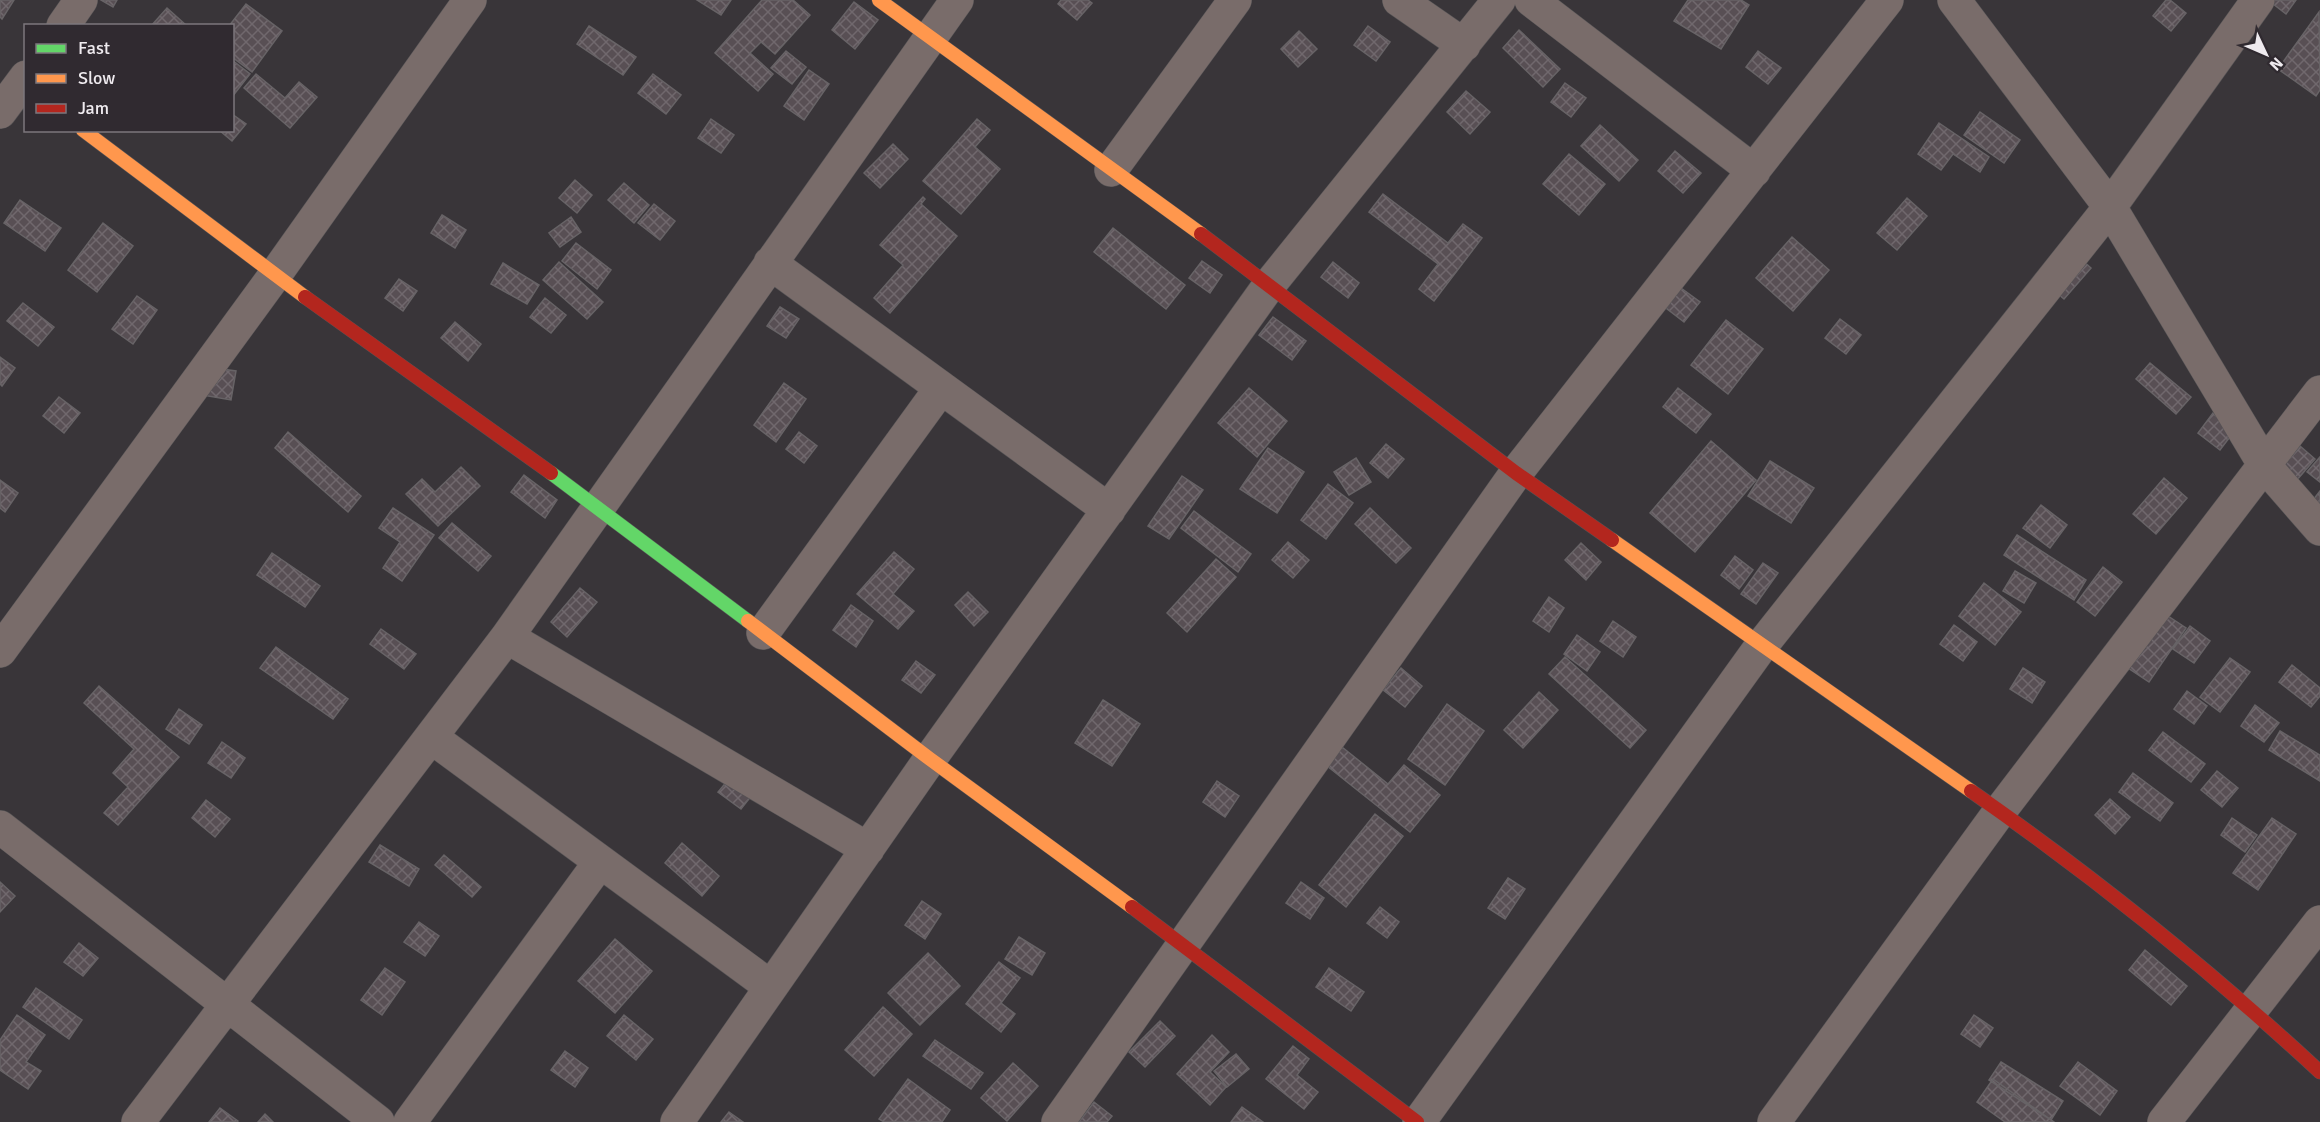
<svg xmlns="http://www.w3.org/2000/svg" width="2320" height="1122" font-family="Signika,sans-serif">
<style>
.building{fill:url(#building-cross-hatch);stroke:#676366;stroke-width:1.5}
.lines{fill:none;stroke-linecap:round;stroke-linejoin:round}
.street-casing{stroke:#555355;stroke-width:34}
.fast-casing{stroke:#555355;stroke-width:15}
.slow-casing{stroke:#555355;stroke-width:15}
.jam-casing{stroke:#555355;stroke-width:15}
.street{stroke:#796c6a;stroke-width:33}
.fast{stroke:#63d668;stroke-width:14}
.slow{stroke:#ff974d;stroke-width:14}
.jam{stroke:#b3261e;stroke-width:14}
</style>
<defs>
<pattern id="building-cross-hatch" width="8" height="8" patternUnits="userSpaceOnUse" patternTransform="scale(1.5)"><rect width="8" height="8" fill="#584f54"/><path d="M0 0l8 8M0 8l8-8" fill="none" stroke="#70686d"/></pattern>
</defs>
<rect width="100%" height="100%" fill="#393539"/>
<!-- building -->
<path class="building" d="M0 0H14L2 19 0 17Z
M101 0H117L113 7Z
M697 0H731L721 15Z
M762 0H793L810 15 775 54 761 42 750 53 773 74 758 91 715 53Z
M1061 0H1088L1092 3 1077 20 1058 4Z
M1688 0H1741L1749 5 1721 49 1674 21Z
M2166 0H2170L2186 13 2171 31 2153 16Z
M2268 0H2296L2286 14Z
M854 2 878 20 855 49 832 30Z
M246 4 282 31 252 72 232 57V26H229Z
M167 8 187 26H151Z
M2319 12 2320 90 2316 96 2278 69Z
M589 26 636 57 623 75 577 44Z
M1368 26 1390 42 1376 61 1354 45Z
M1519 30 1560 69 1543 87 1503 48Z
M1299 31 1317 49 1298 67 1281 49Z
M786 51 806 67 792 84 771 68Z
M1758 51 1781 68 1768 84 1746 67Z
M232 60 250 74 232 97Z
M809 70 829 84 804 120 784 106Z
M256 74 285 98 299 82 317 97 290 128 244 88Z
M653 74 681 95 666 114 638 93Z
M1565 83 1586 98 1571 117 1551 102Z
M1466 91 1490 112 1470 134 1447 112Z
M1980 112 2020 140 2004 163 1964 135Z
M232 114 246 124 232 141 219 130H232Z
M711 119 734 135 721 153 698 138Z
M977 119 990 130 975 147 1000 169 961 214 923 181Z
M1939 123 1989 157 1980 172 1953 154 1941 170 1918 154Z
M1600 125 1638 160 1619 181 1581 146Z
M893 144 908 159 880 188 864 173Z
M1675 151 1701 173 1683 193 1658 171Z
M1569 154 1605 184 1579 215 1543 184Z
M575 180 592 195 577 213 559 198Z
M624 183 649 205 634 223 608 200Z
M1383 194 1448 243 1463 224 1482 238 1434 301 1419 289 1438 264 1369 212Z
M923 197 925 199 921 204 957 236 890 313 874 298 903 265 880 245Z
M1907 198 1927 216 1897 250 1877 233Z
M20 200 61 228 45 251 4 223Z
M654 204 675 221 660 240 638 223Z
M442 215 466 230 455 248 431 233Z
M571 217 581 232 560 247 549 233Z
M103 223 133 246 97 292 68 270Z
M1113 228 1185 285 1166 309 1094 252Z
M1792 237 1829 270 1793 311 1756 278Z
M576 243 611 270 597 289 562 261Z
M2073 252 2091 268 2064 299 2045 283Z
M1202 261 1222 275 1210 293 1189 278Z
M559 262 603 302 587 319 543 280Z
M1333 262 1359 283 1348 298 1321 277Z
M503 263 539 285 527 304 491 284Z
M399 279 417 291 403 311 385 298Z
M1681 288 1700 302 1684 322 1666 308Z
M137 296 157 310 133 344 112 329Z
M545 298 566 315 551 333 530 317Z
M23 303 54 327 38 346 7 321Z
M780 307 799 319 786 338 767 326Z
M1273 317 1306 341 1292 360 1259 335Z
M1840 319 1861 335 1846 354 1825 338Z
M1726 320 1763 349 1728 394 1691 365Z
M455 322 481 344 468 361 441 338Z
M0 357 15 368 2 386 0 384Z
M2150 363 2191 397 2176 414 2136 379Z
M207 367 236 371 231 400 202 395Z
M784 383 806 399 776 442 754 425Z
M1249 388 1287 421 1257 457 1218 423Z
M1678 388 1711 414 1696 433 1663 407Z
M59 397 80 413 64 433 43 416Z
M2213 413 2236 429 2220 450 2198 433Z
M288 432 361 496 348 512 275 448Z
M799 432 817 446 804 463 786 449Z
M1711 441 1756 480 1695 552 1650 513Z
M1386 444 1404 459 1388 478 1370 463Z
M2300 446 2315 459 2290 488 2275 475Z
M1268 448 1304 472 1277 513 1240 489Z
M2320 457V482L2307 472Z
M1356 458 1371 482 1349 495 1334 472Z
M1770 461 1814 488 1791 523 1748 496Z
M461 467 480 486 438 526 406 494 422 479 435 492Z
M524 475 557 500 545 518 511 492Z
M1182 476 1203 490 1169 539 1148 526Z
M2164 478 2187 498 2156 534 2133 514Z
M0 480 18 493 5 512 0 508Z
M1328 484 1353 503 1326 539 1301 520Z
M2320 491V519L2307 508Z
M2041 505 2067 525 2050 548 2023 528Z
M393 508 434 535 402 581 383 568 400 542 379 528Z
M1370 508 1411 548 1396 563 1355 524Z
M1194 511 1251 554 1238 572 1181 528Z
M452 523 491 556 478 571 439 538Z
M2017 535 2086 580 2074 600 2004 555Z
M1288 542 1309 560 1293 578 1272 560Z
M1581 543 1601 562 1586 580 1565 560Z
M894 552 914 569 893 594 914 611 898 629 857 594Z
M272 553 320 586 305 607 257 575Z
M1735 556 1753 570 1739 589 1721 575Z
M1216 559 1236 577 1187 632 1167 613Z
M1763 563 1778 573 1756 604 1741 594Z
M2103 567 2122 582 2095 616 2077 602Z
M2015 571 2036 583 2024 603 2003 591Z
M1984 583 2021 612 1995 645 1959 616Z
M580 588 597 602 567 637 551 622Z
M968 592 988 612 974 626 955 605Z
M1549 597 1564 608 1549 632 1533 621Z
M851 605 873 621 856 647 833 630Z
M2165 614 2186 628 2149 682 2128 668Z
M1613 621 1636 637 1623 657 1600 641Z
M1954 625 1977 642 1963 661 1940 644Z
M2190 626 2210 641 2194 663 2173 649Z
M381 629 416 654 404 669 370 644Z
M1577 635 1600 652 1587 671 1564 654Z
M276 647 348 699 333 719 260 668Z
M1565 657 1646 730 1630 748 1549 674Z
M2230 658 2250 672 2220 712 2200 697Z
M916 661 935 675 921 693 902 680Z
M2292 665 2320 688V696L2311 707 2279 682Z
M1401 668 1422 686 1405 707 1383 690Z
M2023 668 2045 682 2032 703 2010 689Z
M99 686 179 757 118 825 104 813 128 787 113 773 134 749 84 703Z
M2187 691 2207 706 2194 724 2174 709Z
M1539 692 1558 710 1523 748 1504 730Z
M1103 700 1140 724 1112 766 1075 743Z
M1447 704 1484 731 1445 785 1408 759Z
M2255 705 2279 723 2264 742 2241 726Z
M179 709 202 725 189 744 166 729Z
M2280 731 2320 755V781L2269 750Z
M2163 732 2205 764 2191 782 2149 750Z
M222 742 245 758 231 778 208 763Z
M1342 747 1388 784 1404 765 1440 795 1410 832 1327 766Z
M2217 771 2238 788 2222 807 2201 790Z
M2133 773 2173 803 2160 821 2119 792Z
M733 774 756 790 741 809 718 792Z
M1217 781 1239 796 1225 817 1203 802Z
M2110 799 2130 817 2115 834 2095 815Z
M206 800 230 819 215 837 192 818Z
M1375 814 1403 836 1346 907 1319 885Z
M2232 818 2257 835 2245 852 2221 835Z
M2272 818 2296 834 2258 890 2233 873Z
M682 843 719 876 702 896 665 863Z
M380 845 419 869 409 886 369 862Z
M444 855 481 887 472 897 435 865Z
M1508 878 1525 889 1505 919 1488 908Z
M0 882 15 896 0 912Z
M1301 882 1324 898 1310 919 1286 903Z
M922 901 941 914 925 939 905 925Z
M1380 907 1399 922 1387 938 1367 923Z
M419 922 439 936 425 956 404 942Z
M1019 937 1045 953 1032 975 1005 959Z
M615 939 652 971 615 1013 578 981Z
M79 943 98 958 83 976 64 962Z
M2145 950 2187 986 2171 1005 2129 970Z
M928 953 960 986 920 1025 888 993Z
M999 962 1020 978 1001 1003 1015 1014 1001 1032 966 1004Z
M385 968 405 982 382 1015 361 1000Z
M1329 968 1364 992 1351 1011 1316 987Z
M36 988 82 1020 69 1039 23 1007Z
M883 1007 912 1034 874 1076 845 1050Z
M17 1015 45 1035 26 1062 41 1071 28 1089 0 1070V1040Z
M624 1015 653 1039 636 1060 607 1036Z
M1974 1015 1993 1028 1980 1047 1961 1034Z
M1160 1021 1175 1036 1145 1067 1129 1052Z
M1212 1035 1229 1052 1210 1072 1226 1087 1210 1105 1177 1074Z
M935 1040 983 1073 971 1089 923 1056Z
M1293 1046 1309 1059 1297 1075 1318 1092 1304 1109 1266 1079Z
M565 1051 588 1068 575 1087 551 1070Z
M1236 1054 1249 1069 1227 1087 1214 1071Z
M2001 1062 2063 1101 2051 1120 1989 1080Z
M2078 1062 2117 1091 2100 1115 2060 1086Z
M1013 1063 1038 1086 1007 1121 981 1098Z
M908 1079 950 1110 942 1122H884L879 1119Z
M1993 1079 2054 1122H2005L1977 1102Z
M1094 1102 1112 1116 1107 1122H1079Z
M1242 1107 1263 1122H1231Z
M220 1108 238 1121 237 1122H209Z
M729 1112 743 1122H721Z
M265 1114 273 1122H258Z"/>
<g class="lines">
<defs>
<path id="street" d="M1399 0 1464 45
M1531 0 1754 171
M1954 0 2110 207 2265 466 2320 529
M63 26 81 0
M0 112 26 77
M1111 170 1235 0
M770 263 1109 510
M763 633 941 388
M507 637 868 849
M0 651 275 275 470 0
M431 737 771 987
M0 827 378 1122
M138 1122 507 637 957 0
M410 1122 600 862
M677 1122 930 759 1270 284 1499 0
M1058 1122 1516 473 1887 0
M1419 1122 1762 645 2110 207 2258 0
M1774 1122 2000 811 2320 392
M2164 1122 2320 922"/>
<path id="fast" d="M551 473 748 621"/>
<path id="slow" d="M879 0 1201 234
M83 130 305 297
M1612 540 1971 791
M748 621 930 759 1132 907"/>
<path id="jam" d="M1201 234 1516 473 1612 540
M305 297 551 473
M1971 791C2093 876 2211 971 2320 1072
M1132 907 1417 1122"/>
</defs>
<!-- street casing -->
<use href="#street" class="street-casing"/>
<!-- fast casing -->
<use href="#fast" class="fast-casing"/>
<!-- slow casing -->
<use href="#slow" class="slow-casing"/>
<!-- jam casing -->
<use href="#jam" class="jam-casing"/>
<!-- street -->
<use href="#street" class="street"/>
<!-- fast -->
<use href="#fast" class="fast"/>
<!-- slow -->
<use href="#slow" class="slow"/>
<!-- jam -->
<use href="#jam" class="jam"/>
</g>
<!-- legend -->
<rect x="24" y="24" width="210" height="108" fill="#302a30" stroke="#7c777c" stroke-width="1.5"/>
<rect x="36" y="44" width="30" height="9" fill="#63d668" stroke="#7c777c" stroke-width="1.5"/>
<text x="78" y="54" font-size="18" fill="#efebef">Fast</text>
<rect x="36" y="74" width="30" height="9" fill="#ff974d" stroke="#7c777c" stroke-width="1.5"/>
<text x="78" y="84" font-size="18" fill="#efebef">Slow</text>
<rect x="36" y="104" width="30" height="9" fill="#b3261e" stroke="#7c777c" stroke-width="1.5"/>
<text x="78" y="114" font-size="18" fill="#efebef">Jam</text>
<!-- north arrow -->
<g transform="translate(2266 54) rotate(134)" stroke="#302a30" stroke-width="4.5" paint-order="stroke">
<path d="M0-4.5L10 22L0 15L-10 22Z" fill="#efebef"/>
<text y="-9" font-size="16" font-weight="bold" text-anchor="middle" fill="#efebef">N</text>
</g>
</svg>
